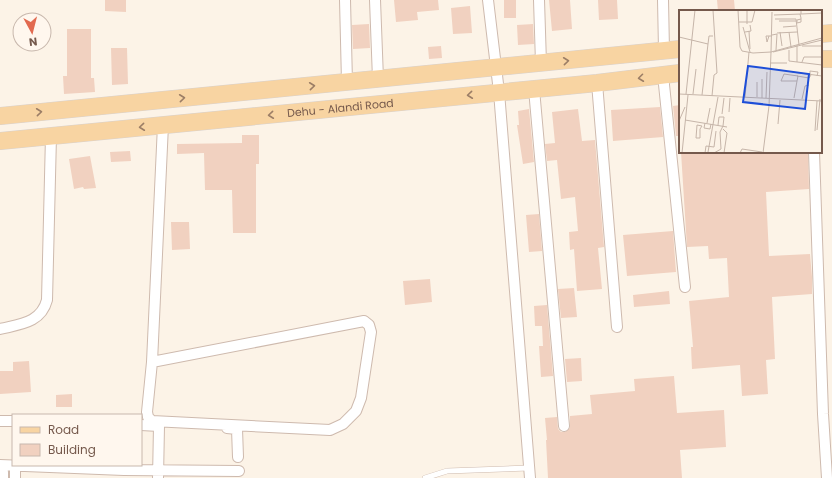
<svg xmlns="http://www.w3.org/2000/svg" width="832" height="478" font-family="Poppins,sans-serif">
<style>
.building{fill:#f1d1c0}
.lines{fill:none;stroke-linecap:round;stroke-linejoin:round}
.lane-casing{stroke:#cebaae;stroke-width:6}
.street-casing{stroke:#cebaae;stroke-width:12}
.primary-casing{stroke:#d8d1cd;stroke-width:18}
.lane{stroke:#fff;stroke-width:5}
.street{stroke:#fff;stroke-width:10}
.primary{stroke:#f8d4a2;stroke-width:17}
.oneway{stroke:#9c7e66}
.labels{text-anchor:middle;dominant-baseline:central;stroke-width:3;stroke-linejoin:round;paint-order:stroke}
.street-label{font-size:11px;fill:#75594c;stroke:#fff7ee}
.inset-road{fill:none;stroke:#c6b5a9;stroke-width:1}
.view{fill:#1d4ed8;fill-opacity:0.15;stroke:#1d4ed8;stroke-width:2}
.inset-edge{fill:none;stroke:#75594c;stroke-width:2}
</style>
<rect width="100%" height="100%" fill="#fcf3e7"/>
<!-- building -->
<path class="building" d="M105 0H126V12L105 11Z
M394 0H438L439 10 417 12 418 20 396 22Z
M504 0H516V18H504Z
M549 0H570L572 29 552 31Z
M598 0H617L618 19 599 20Z
M717 0H734L735 11H718Z
M470 6 472 33 453 34 451 8Z
M369 24 370 48 353 49 352 25Z
M533 24 534 44 518 45 517 25Z
M67 29H91V78H94L95 92 64 94 63 76H67Z
M441 46 442 58 429 59 428 47Z
M111 48H127L128 84 112 85Z
M680 105V136H676L673 106Z
M660 107 663 137 613 141 611 110Z
M529 109 534 162 523 164 517 125H519L518 111Z
M578 109 582 141 595 140 604 247 598 248 602 289 577 291 574 249 570 250 569 232 578 231 575 197 561 199 557 160 547 161 545 144 555 143 552 112Z
M242 135H259V164H256V233H233L232 190H205L204 153 177 154V144L242 143Z
M130 151 131 161 111 162 110 152Z
M681 152H808L809 189 766 192 769 256 810 254 812 277V294L772 297 775 359 766 360 768 394 742 396 740 365 692 369 691 347H693L689 301 729 297 727 258 709 259 708 246 687 247Z
M90 156 96 188 84 189 83 187 74 189 69 159Z
M539 214 542 251 529 252 526 215Z
M171 222H189L190 249 172 250Z
M673 231 676 272 627 276 623 235Z
M430 279 432 302 405 305 403 281Z
M574 288 577 317 561 318 558 289Z
M669 291 670 304 634 307 633 295Z
M547 305 553 376 541 377 539 346H543L542 326H535L534 306Z
M581 358 582 381 567 382 565 359Z
M29 361 31 392 0 394V371H13V362Z
M674 376 677 413 724 410 726 447 680 450 682 478H548L546 440H547L545 418 557 417 558 429 561 432H565L570 428V416L592 414 590 395 635 391 634 379Z
M72 394V407H56V395Z"/>
<g class="lines">
<defs>
<path id="lane" d="M425 478 447 471 529 468"/>
<path id="street" d="M345 0 347 82
M375 0 378 79
M488 0 499 92 530 478
M539 0 541 63
M663 0 664 50
M663 75 685 287
M597 83 617 327
M534 89 564 426
M814 152 823 414 827 478
M0 329C20 324 41 323 47 300L51 136
M152 362 147 412 148 417 152 421 330 430 343 424 356 411 361 398 371 332 369 325 364 321 152 362 163 125
M0 421H13
M141 425 159 426
M227 428 237 429 238 457
M0 465 124 470 239 471
M15 465V478
M0 472H3V478
M158 478 159 426"/>
<g id="primary">
<path d="M821 34 832 33"/>
<path d="M821 59H832"/>
<path d="M0 116 680 49"/>
<path id="s1" d="M0 141 597 83 680 73"/>
</g>
</defs>
<!-- lane casing -->
<use href="#lane" class="lane-casing"/>
<!-- street casing -->
<use href="#street" class="street-casing"/>
<!-- primary casing -->
<use href="#primary" class="primary-casing"/>
<!-- lane -->
<use href="#lane" class="lane"/>
<!-- street -->
<use href="#street" class="street"/>
<!-- primary -->
<use href="#primary" class="primary"/>
</g>
<!-- one-way arrows -->
<defs><path id="oneway-chevron" d="M-2-3.5L2.5 0L-2 3.5" fill="none" stroke-width="1.6" stroke-linecap="round" stroke-linejoin="round"/></defs>
<g class="oneway">
<use href="#oneway-chevron" transform="translate(566 61) rotate(-6)"/>
<use href="#oneway-chevron" transform="translate(641 78) rotate(173)"/>
<use href="#oneway-chevron" transform="translate(312 86) rotate(-6)"/>
<use href="#oneway-chevron" transform="translate(470 95) rotate(174)"/>
<use href="#oneway-chevron" transform="translate(182 98) rotate(-6)"/>
<use href="#oneway-chevron" transform="translate(39 112) rotate(-6)"/>
<use href="#oneway-chevron" transform="translate(271 115) rotate(174)"/>
<use href="#oneway-chevron" transform="translate(142 127) rotate(174)"/>
</g>
<g class="labels">
<!-- street labels -->
<g class="street-label">
<text stroke="none"><textPath href="#s1" startOffset="342">Dehu - Alandi Road</textPath></text>
</g>
</g>
<!-- overview -->
<g transform="translate(679 10)">
<rect width="143" height="143" fill="#fcf3e7"/>
<path class="inset-road" d="M59 0 61 37 63 41 74 43 92 42 93 2M122 0V4L143 3M121 4 122 8V12L118 13V10L122 9M95 5 122 4M96 9H117M117 9 120 35M100 11H117M60 12H73L76 0M68 14V1M64 17 71 42M104 17 117 16M70 21 71 39M66 22 72 21 71 15M101 22 103 36M110 22 112 37M98 23 118 22M93 25 98 24 97 40M90 26 88 32 87 26H93M0 27 29 34 23 85M29 34 30 26H34M118 35V52M123 36H143M110 40V51L143 55M94 42 143 30M123 52 125 47H143M91 53H108M113 62 143 66M131 64V61L139 62 138 66M118 66 130 68 132 65M0 84 143 91M7 84 16 0M14 84 17 59M33 86 35 65 38 63 34 0M66 87 70 42M78 87V72M83 88V69M87 88 88 62M115 88 118 71H102L105 64 119 66 118 71M123 89 126 76 130 75M50 102 51 88M43 104 45 88M6 110 48 117M0 111 6 97M26 113 25 118 31 119 32 114M28 113 31 98M99 114 101 90M18 115 23 116 21 119V128H17ZM39 115 40 107H45L44 116M44 119 48 123 45 143M138 120 141 89M136 121 138 91M29 142 39 87M3 143 9 85M26 143 27 136 35 137 37 121M35 143 42 139 41 122 44 116M61 143 63 139 83 142M84 143 90 96 92 42 143 28"/>
<path class="view" d="M69 56 130 64 126 99 64 92Z"/>
<rect width="143" height="143" class="inset-edge"/>
</g>
<!-- legend -->
<rect x="12" y="414" width="130" height="52" fill="#fff7ee" stroke="#c8b8ad"/>
<rect x="20" y="427" width="20" height="6" fill="#f8d4a2" stroke="#c8b8ad"/>
<text x="48" y="434" font-size="12" fill="#75594c">Road</text>
<rect x="20" y="444" width="20" height="12" fill="#f1d1c0" stroke="#c8b8ad"/>
<text x="48" y="454" font-size="12" fill="#75594c">Building</text>
<!-- north arrow -->
<g transform="translate(32 32) rotate(173)"><circle r="19" fill="#fff7ee" stroke="#c8b8ad"/>
<path d="M0-3L7 15L0 10L-7 15Z" fill="#e26a50"/>
<text y="-6" font-size="11" font-weight="bold" text-anchor="middle" fill="#75594c">N</text>
</g>
</svg>
